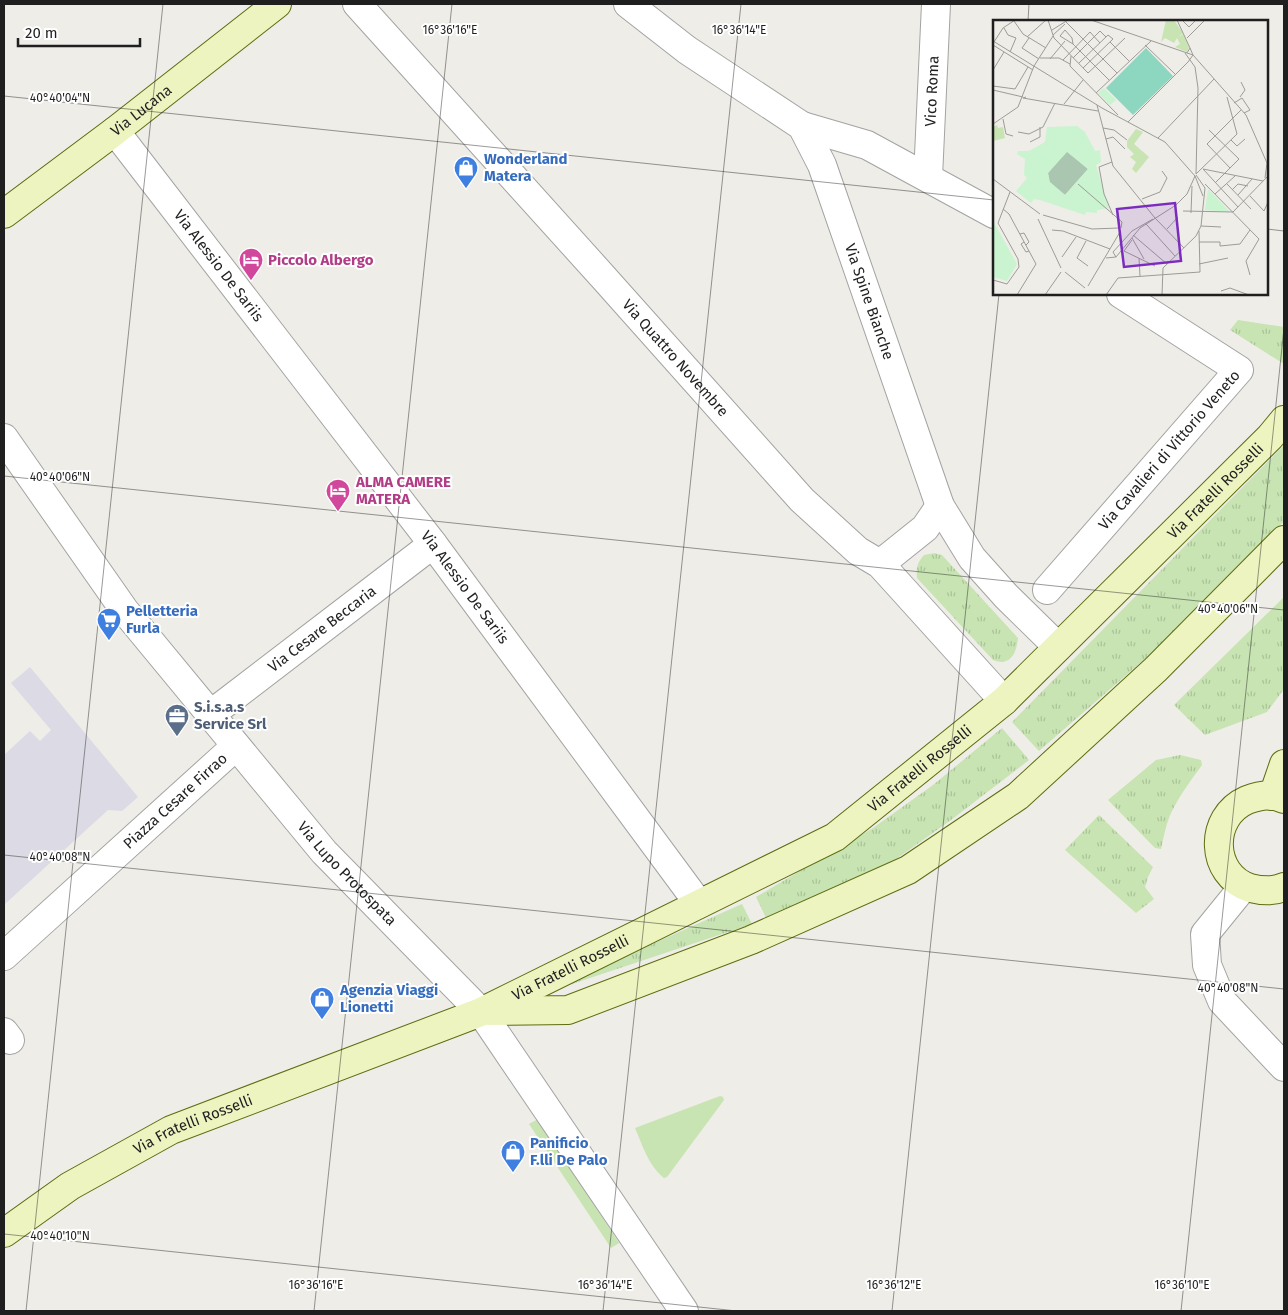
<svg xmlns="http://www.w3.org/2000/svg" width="1288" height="1315" font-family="'Fira Sans',sans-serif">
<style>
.grass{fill:url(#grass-tufts)}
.garden{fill:#c7e4b2}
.plaza{fill:#dcdbe5}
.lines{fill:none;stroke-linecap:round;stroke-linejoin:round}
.street-casing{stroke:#a3a3a3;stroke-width:30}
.secondary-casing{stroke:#5d6d10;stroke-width:30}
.street{stroke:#fff;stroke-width:28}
.secondary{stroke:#eef4c0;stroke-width:28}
.ticks{fill:none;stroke:#1f1f1f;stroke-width:1;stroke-opacity:0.45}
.labels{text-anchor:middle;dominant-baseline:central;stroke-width:4;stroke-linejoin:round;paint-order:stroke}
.street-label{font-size:15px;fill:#1f1f1f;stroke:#fff}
.shop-label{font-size:15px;font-weight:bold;fill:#366cbe;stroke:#fff;text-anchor:start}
.hotel-label{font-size:15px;font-weight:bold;fill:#b23c85;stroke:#fff;text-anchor:start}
.service-label{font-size:15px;font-weight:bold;fill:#4e5e75;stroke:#fff;text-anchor:start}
.inset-road{fill:none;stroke:#9c9b97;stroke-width:1}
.view{fill:#7b2cbf;fill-opacity:0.15;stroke:#7b2cbf;stroke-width:2.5}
.inset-edge{fill:none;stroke:#1f1f1f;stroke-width:2.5}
.ticks-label{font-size:12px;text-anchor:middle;fill:#1f1f1f;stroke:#fff;stroke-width:4;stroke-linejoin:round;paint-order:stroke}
</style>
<defs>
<pattern id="grass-tufts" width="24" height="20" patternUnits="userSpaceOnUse" patternTransform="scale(1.25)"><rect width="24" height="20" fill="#c7e4b2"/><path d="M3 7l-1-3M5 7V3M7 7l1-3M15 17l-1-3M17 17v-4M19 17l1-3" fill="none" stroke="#aac399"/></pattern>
</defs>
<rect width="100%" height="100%" fill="#efede7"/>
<!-- grass -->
<path class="grass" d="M1238 320 1284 327V364L1230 330Z
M1284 445V521L1225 584 1147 657 1039 751 1012 722Z
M934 553 942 555 1018 638C1017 648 1014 661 1002 662 999 662 996 661 993 660L917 578C916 568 917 563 924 555Z
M1284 597V689L1267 712 1205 735 1174 705Z
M1002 728 1029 760 951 820 892 862 766 918 756 897 873 828 933 785Z
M1180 755 1201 760 1202 765C1191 780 1180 795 1172 811 1166 823 1164 836 1161 849L1155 848 1108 800 1156 760Z
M1099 815 1153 867 1148 877 1145 887 1154 899 1136 913 1065 850Z
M742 904 752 924 533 997Z"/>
<!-- garden -->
<path class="garden" d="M720 1096 723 1097 724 1100 667 1177 664 1178C648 1165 643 1146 635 1128Z
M538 1119 619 1243 611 1248 529 1124Z"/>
<!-- plaza -->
<path class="plaza" d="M30 667 138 797 122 811 108 810 5 904 4 902V755L30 731 40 741 51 730 11 683Z"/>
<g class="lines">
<defs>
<g id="street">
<path id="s1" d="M357 4 604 278 802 500 858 551 880 564 1004 701"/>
<path id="s2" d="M628 4 687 50 802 126 822 165 940 506 972 558 1006 596 1058 647"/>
<path d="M802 126 867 145 994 214"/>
<path id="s3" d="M115 131 433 544 699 904"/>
<path id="s4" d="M928 177 936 4"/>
<path id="s5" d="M4 438 125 611 324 852 481 1012 684 1311"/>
<path d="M880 564 925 528 940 506"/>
<path id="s6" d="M1047 590 1239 370 1121 294"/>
<path id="s7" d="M211 714 433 544"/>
<path d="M1244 886 1205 934 1207 965 1222 1001 1284 1067"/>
<path id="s8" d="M4 956 236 746"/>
<path d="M4 1032 10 1040"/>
</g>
<g id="secondary">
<path id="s9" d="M4 214 115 131 277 4"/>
<path d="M1273 796 1284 764"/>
<path d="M1284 799C1281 798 1277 796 1273 796 1264 794 1255 797 1247 800 1208 817 1210 875 1250 888 1262 891 1273 892 1284 887"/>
<path d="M490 1011 568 1010 751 940 908 870 1018 796 1156 669 1284 540"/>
<path id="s10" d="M4 1233 70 1186 171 1130 481 1012 835 837 1004 701 1270 437 1284 420"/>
</g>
</defs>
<!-- street casing -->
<use href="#street" class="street-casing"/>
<!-- secondary casing -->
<use href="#secondary" class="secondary-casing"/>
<!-- street -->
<use href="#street" class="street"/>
<!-- secondary -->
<use href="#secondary" class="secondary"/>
</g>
<!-- ticks -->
<path class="ticks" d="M1028 21 1029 4M4 96 994 200M1267 229 1284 231M4 476 1284 610M4 855 1284 989M4 1234 737 1311M26 1311 163 4M314 1311 452 4M603 1311 741 4M892 1311 999 294M1181 1311 1284 328"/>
<!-- icons -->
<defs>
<symbol id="shop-pin" viewBox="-11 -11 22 30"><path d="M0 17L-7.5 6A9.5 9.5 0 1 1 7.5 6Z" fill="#3f7fe0" stroke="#fff"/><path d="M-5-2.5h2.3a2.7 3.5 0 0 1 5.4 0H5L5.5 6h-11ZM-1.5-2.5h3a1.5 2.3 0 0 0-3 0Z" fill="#fff"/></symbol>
<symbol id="hotel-pin" viewBox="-11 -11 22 30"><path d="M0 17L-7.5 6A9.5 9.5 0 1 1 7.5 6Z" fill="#d1479c" stroke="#fff"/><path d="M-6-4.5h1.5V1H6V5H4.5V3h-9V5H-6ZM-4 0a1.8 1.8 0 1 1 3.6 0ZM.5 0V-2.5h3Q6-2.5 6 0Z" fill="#fff"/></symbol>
<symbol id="supermarket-pin" viewBox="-11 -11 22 30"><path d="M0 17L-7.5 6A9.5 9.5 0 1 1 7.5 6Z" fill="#3f7fe0" stroke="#fff"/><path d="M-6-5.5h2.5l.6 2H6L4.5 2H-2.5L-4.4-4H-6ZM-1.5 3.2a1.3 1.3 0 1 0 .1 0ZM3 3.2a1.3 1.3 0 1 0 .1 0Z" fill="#fff"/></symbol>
<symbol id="office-pin" viewBox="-11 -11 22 30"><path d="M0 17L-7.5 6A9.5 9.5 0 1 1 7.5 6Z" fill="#5c6f8a" stroke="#fff"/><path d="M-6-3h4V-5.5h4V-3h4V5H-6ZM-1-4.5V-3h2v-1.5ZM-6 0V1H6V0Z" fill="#fff"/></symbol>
</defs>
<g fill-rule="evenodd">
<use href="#shop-pin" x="452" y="154" width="28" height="38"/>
<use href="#hotel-pin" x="237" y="246" width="28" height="38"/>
<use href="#hotel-pin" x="324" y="477" width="28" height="38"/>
<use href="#supermarket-pin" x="95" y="606" width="28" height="38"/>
<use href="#office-pin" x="163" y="702" width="28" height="38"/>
<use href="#shop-pin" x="308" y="985" width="28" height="38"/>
<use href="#shop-pin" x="499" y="1138" width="28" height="38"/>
</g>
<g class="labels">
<!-- street labels -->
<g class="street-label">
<text stroke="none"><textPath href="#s4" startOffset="86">Vico Roma</textPath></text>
<text stroke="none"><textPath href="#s9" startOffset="172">Via Lucana</textPath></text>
<text stroke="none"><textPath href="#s3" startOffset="170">Via Alessio De Sariis</textPath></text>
<text stroke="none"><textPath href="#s2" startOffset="401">Via Spine Bianche</textPath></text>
<text stroke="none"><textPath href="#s1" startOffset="476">Via Quattro Novembre</textPath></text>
<text stroke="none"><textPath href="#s6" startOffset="186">Via Cavalieri di Vittorio Veneto</textPath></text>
<text stroke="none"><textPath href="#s10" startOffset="1438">Via Fratelli Rosselli</textPath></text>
<text stroke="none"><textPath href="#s3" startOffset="575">Via Alessio De Sariis</textPath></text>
<text stroke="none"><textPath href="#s7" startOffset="140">Via Cesare Beccaria</textPath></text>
<text stroke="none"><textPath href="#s10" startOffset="1032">Via Fratelli Rosselli</textPath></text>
<text stroke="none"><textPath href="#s8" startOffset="231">Piazza Cesare Firrao</textPath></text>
<text stroke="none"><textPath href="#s5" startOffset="555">Via Lupo Protospata</textPath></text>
<text stroke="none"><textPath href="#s10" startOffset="628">Via Fratelli Rosselli</textPath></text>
<text stroke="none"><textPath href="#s10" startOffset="219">Via Fratelli Rosselli</textPath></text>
</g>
<!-- shop labels -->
<g class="shop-label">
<text x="484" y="159">Wonderland<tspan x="484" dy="17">Matera</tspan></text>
<text x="126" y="611">Pelletteria<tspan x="126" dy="17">Furla</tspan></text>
<text x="340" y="990">Agenzia Viaggi<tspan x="340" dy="17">Lionetti</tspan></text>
<text x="530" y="1143">Panificio<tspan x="530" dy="17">F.lli De Palo</tspan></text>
</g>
<!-- hotel labels -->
<g class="hotel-label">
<text x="268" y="260">Piccolo Albergo</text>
<text x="356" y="482">ALMA CAMERE<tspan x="356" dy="17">MATERA</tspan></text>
</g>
<!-- service labels -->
<g class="service-label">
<text x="194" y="707">S.i.s.a.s<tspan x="194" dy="17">Service Srl</tspan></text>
</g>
</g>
<!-- overview -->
<g transform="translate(993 20)">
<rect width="275" height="275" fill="#efede7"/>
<path d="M143 109 150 112 141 124 156 137 143 153 139 149 143 142 137 137 141 134 134 127V121Z" fill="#c7e4b2"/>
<path d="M74 131 95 149 72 175 56 162 55 153Z" fill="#aac6b0"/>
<path d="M111 68 123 80 117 85 105 73ZM84 106 92 112 102 131 107 130 108 142 103 145 116 188 104 190V193L93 192 92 195 47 180 41 179 38 183 23 171 34 158 31 155 32 139 24 134 25 131H36L52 122 54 107ZM74 132 95 149 72 175 57 162 55 153ZM215 169 237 192 212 190ZM0 201 24 244 14 261 0 257Z" fill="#c9f4cf" fill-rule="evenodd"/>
<path d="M173 0H181L190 13 185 17 190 14 196 27 194 32 182 27 187 24 184 18 181 23 172 18 168 22ZM4 105 5 108 10 107 12 118 0 121V107Z" fill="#c7e4b2"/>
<path d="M153 28 180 56 140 95 113 68Z" fill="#8dd6bf"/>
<path class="inset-road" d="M55 0 61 18 95 53 110 39M98 0 200 35 253 95 274 143 272 158M184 0 197 28M189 0 196 7 203 0M21 1 30 14 53 28M73 2 124 53M11 8 15 15 23 18 17 32M59 10 75 0M60 15 72 4M34 17 53 0M36 18 29 28 46 39M194 18 212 0M0 21 109 88 172 122 202 156M1 22 10 8 22 0M117 22 136 41M80 24 79 18 72 10 67 16 80 24 116 60M0 25 40 50M152 25 183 55M192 33 202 47 205 68 203 154M78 36 77 46 125 95M47 38H66L77 44M80 38 107 11 113 17M57 39 72 21M110 39 132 18M70 40 97 12 107 23M86 43 115 15 120 19 90 48M0 50 11 32M0 66 22 69 35 47M0 70 30 77M103 73 158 21M33 77 30 78 105 91M247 77 252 70 248 62M241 83 249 78 257 90 251 93M71 84 90 60M104 85 120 146 162 198 191 228M10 99 13 114 20 116M135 102 195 42 200 35 197 28 194 33M0 104 25 87 41 46 60 16M110 108 121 110 134 120M216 110 246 139 222 163M25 112 36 114 50 107 62 83M165 118 221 59M113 119 120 117 132 129M238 120 244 126 252 119M37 122 47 117V107M119 142 106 147 111 174 120 195M237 148 214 124 248 90M210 149 270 161M210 149 245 187M203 154 244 114 234 77M202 156 210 176M0 159 47 194M85 164 129 202 128 208M212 164 266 219 253 241 257 255M234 164 258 189M239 170 245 164 255 166M222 174 242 156M245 175 259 159M257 176 271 191 275 182M149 179 167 172 174 158 169 151M10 189 16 194 43 244 24 275M190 191 240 192M240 192 275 156M198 193 199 166M50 195 99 209 126 208M45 199 68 248M153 204 182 236M208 206 228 207M174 209 185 197M59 210 70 211 117 229M27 214 31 213 36 222 33 225M140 215 174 244M139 218 151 239M139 220 131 231 162 246M93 221 84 238 95 246M31 222 28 224 33 232 36 231M206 222H227V226L247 224 257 210M69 237 83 217M123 237 120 232 139 211 160 199M113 238 123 237 147 208 183 185 194 174 202 156M146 238 147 256M206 244 235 238M72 252 92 268M0 260 14 264 26 247 25 239 5 203 17 172M95 266 127 212M228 271 237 268 256 275M52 275 68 252M113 275 125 258 207 252 206 211M169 275 170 248 203 216 208 206 212 168 203 155"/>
<path class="view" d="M182 183 188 241 131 247 124 189Z"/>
<rect width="275" height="275" class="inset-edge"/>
</g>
<g class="ticks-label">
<text x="450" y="34">16°36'16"E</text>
<text x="739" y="34">16°36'14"E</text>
<text x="60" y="102">40°40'04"N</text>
<text x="60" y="481">40°40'06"N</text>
<text x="1228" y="613">40°40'06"N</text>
<text x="60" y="861">40°40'08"N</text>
<text x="1228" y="992">40°40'08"N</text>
<text x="60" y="1240">40°40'10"N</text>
<text x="316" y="1289">16°36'16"E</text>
<text x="605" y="1289">16°36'14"E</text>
<text x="894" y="1289">16°36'12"E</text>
<text x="1182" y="1289">16°36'10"E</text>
</g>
<!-- border -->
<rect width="1288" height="1315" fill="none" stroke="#1f1f1f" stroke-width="10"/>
<!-- scale -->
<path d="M18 38v8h122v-8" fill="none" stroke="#1f1f1f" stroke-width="2.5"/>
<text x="25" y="38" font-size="15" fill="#1f1f1f" stroke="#ffffff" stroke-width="4" paint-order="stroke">20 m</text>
</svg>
